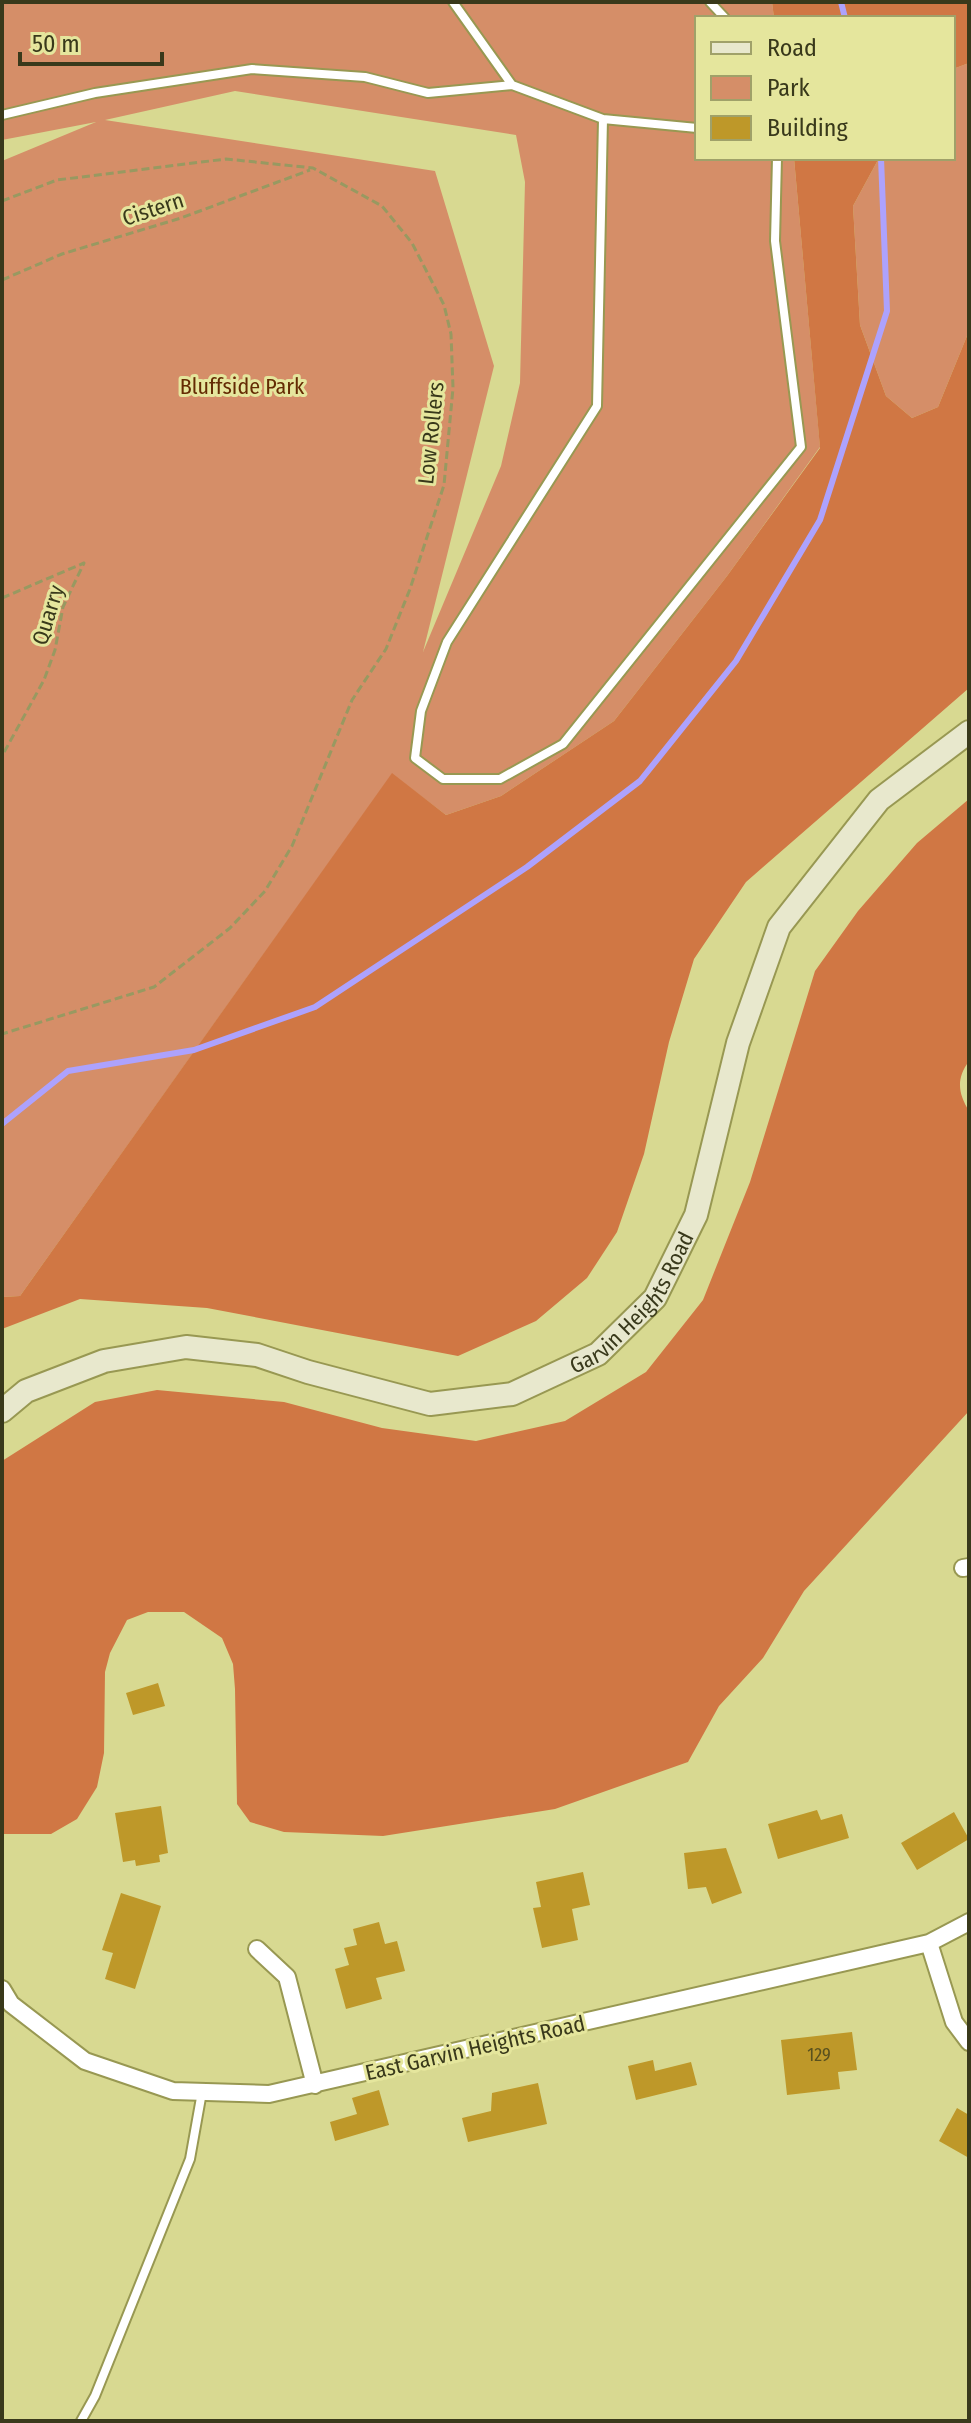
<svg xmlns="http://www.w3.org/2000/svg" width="971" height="2423" font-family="'Fira Sans Condensed',sans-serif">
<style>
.green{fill:#d58e68;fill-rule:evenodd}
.forest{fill:#d07744}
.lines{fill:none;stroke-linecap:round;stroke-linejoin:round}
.stream{stroke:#ada2fd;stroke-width:6}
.building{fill:#be9829}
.service-casing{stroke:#989852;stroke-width:12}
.minor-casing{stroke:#989852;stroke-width:20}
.secondary-casing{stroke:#989852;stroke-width:26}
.path{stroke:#989961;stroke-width:3;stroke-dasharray:8 4;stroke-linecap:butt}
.service{stroke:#fff;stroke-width:8}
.minor{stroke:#fff;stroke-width:16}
.secondary{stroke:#e8e8cd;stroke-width:22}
.labels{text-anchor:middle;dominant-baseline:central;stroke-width:6;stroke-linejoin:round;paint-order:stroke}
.number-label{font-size:18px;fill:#5a511e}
.street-label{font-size:22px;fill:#39391b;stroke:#e5e69d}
.park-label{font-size:22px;fill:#642b03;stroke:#e5e69d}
</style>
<rect width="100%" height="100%" fill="#d8d991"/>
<!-- green -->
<path class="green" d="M2 2H772L774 18H697V158H794L820 447 727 576 614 721 501 796 446 815 392 774 20 1296 2 1297V161L96 122 2 140ZM235 91 516 135 525 182 520 383 501 466 423 652 494 366 435 171 105 120Z
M969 63V331L938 407 912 418 886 396 860 325 853 206 879 158H953V69Z"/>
<!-- forest -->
<path class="forest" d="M772 2H969V63L953 69V18H774Z
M794 158H879L853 206 860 325 886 396 912 418 938 407 969 331V688L746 882 694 959 669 1042 644 1154 617 1232 587 1278 536 1321 458 1356 207 1308 80 1299 2 1329V1297L20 1296 392 773 446 815 501 796 614 721 727 576 820 448Z
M969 799V1061C956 1079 958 1093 969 1111V1411L804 1591 763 1658 719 1706 688 1762 555 1809 383 1836 284 1832 250 1822 237 1804 235 1689 233 1664 222 1638 184 1612H148L127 1620 110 1653 105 1672 104 1753 97 1787 77 1819 51 1834H2V1461L95 1402 157 1390 284 1402 382 1428 476 1441 565 1421 646 1372 703 1300 750 1182 815 971 858 911 917 843Z"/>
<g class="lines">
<!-- stream -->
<path class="stream" d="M841 2 845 18
M2 1124 68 1071 194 1050 315 1007 527 867 640 781 736 661 820 520 887 311 881 158"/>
</g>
<!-- building -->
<path class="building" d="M158 1683 165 1706 133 1715 126 1693Z
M161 1806 168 1853 159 1855 160 1862 136 1866 135 1860 123 1862 115 1813Z
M817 1810 821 1820 842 1814 849 1838 778 1859 768 1824Z
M954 1812 969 1839 917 1870 901 1843Z
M726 1848 742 1893 712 1904 706 1887 688 1889 684 1853Z
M583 1872 590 1905 572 1909 578 1940 542 1948 533 1908 541 1907 536 1882Z
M121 1893 161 1906 135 1989 105 1979 113 1953 102 1950Z
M379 1922 385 1944 397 1941 405 1971 376 1978 382 1999 346 2009 335 1969 349 1965 344 1948 357 1945 353 1929Z
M852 2032 857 2070 838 2072 840 2089 787 2095 781 2040Z
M653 2060 655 2071 691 2062 697 2085 636 2100 628 2066Z
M538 2083 547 2124 468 2142 462 2118 491 2111 492 2093Z
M379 2090 389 2125 335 2141 330 2122 357 2114 352 2098Z
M957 2108 969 2115V2158L939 2141Z"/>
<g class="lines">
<defs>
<path id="service" d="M453 2 512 85
M710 2 725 18
M2 115 95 93 252 69 365 77 428 93 512 85 603 119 697 128
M603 119 597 406 447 642 421 711 415 758 443 779H500L563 744 801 447 775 241 777 158
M81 2421 95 2396 190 2159 202 2092"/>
<path id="minor" d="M963 1568 969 1567
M929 1943 954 2022 969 2042
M257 1949 287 1977 315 2085
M2 1989 11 2004 85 2061 173 2091 269 2094 929 1943 969 1922"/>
<g id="secondary">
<path id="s1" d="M2 1411 26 1391 104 1361 186 1347 257 1355 308 1372 430 1404 512 1394 598 1354 655 1298 696 1215 738 1043 779 927 879 800 969 732"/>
</g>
</defs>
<!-- service casing -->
<use href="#service" class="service-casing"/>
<!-- minor casing -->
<use href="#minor" class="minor-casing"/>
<!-- secondary casing -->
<use href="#secondary" class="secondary-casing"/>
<!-- path -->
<path class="path" d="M2 201 57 180 226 159 313 168 382 206 412 243 444 305 451 334 453 388 444 485 410 589 386 649 352 700 292 846 265 891 230 928 154 987 2 1034
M2 280 62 254 181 218 310 170
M2 598 84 563 63 607 55 650 44 680 2 756"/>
<!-- service -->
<use href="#service" class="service"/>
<!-- minor -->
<use href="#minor" class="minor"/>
<!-- secondary -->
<use href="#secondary" class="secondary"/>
</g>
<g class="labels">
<!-- number labels -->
<g class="number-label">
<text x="819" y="2055">129</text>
</g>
<!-- street labels -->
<g class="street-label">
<text transform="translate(153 209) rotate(-18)">Cistern</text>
<text transform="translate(431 433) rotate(-84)">Low Rollers</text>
<text transform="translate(48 615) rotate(-73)">Quarry</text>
<text stroke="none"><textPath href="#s1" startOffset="688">Garvin Heights Road</textPath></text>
<text transform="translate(475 2048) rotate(-13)">East Garvin Heights Road</text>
</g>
<!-- park labels -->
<g class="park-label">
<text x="242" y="386">Bluffside Park</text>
</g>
</g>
<!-- border -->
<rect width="971" height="2423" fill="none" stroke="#39391b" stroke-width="8"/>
<!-- legend -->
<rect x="695" y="16" width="260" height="144" fill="#e5e69d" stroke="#a0a169" stroke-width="2"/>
<rect x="711" y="42" width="40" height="12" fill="#e8e8cd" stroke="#a0a169" stroke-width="2"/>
<text x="767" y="56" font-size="24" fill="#39391b">Road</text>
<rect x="711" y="76" width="40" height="24" fill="#d58e68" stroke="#a0a169" stroke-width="2"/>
<text x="767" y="96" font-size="24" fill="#39391b">Park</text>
<rect x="711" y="116" width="40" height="24" fill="#be9829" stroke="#a0a169" stroke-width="2"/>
<text x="767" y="136" font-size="24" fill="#39391b">Building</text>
<!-- scale -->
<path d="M20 52v12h142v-12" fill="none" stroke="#39391b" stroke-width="4"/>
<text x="32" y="52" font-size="24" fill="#39391b" stroke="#e5e69d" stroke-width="6" paint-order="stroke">50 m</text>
</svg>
